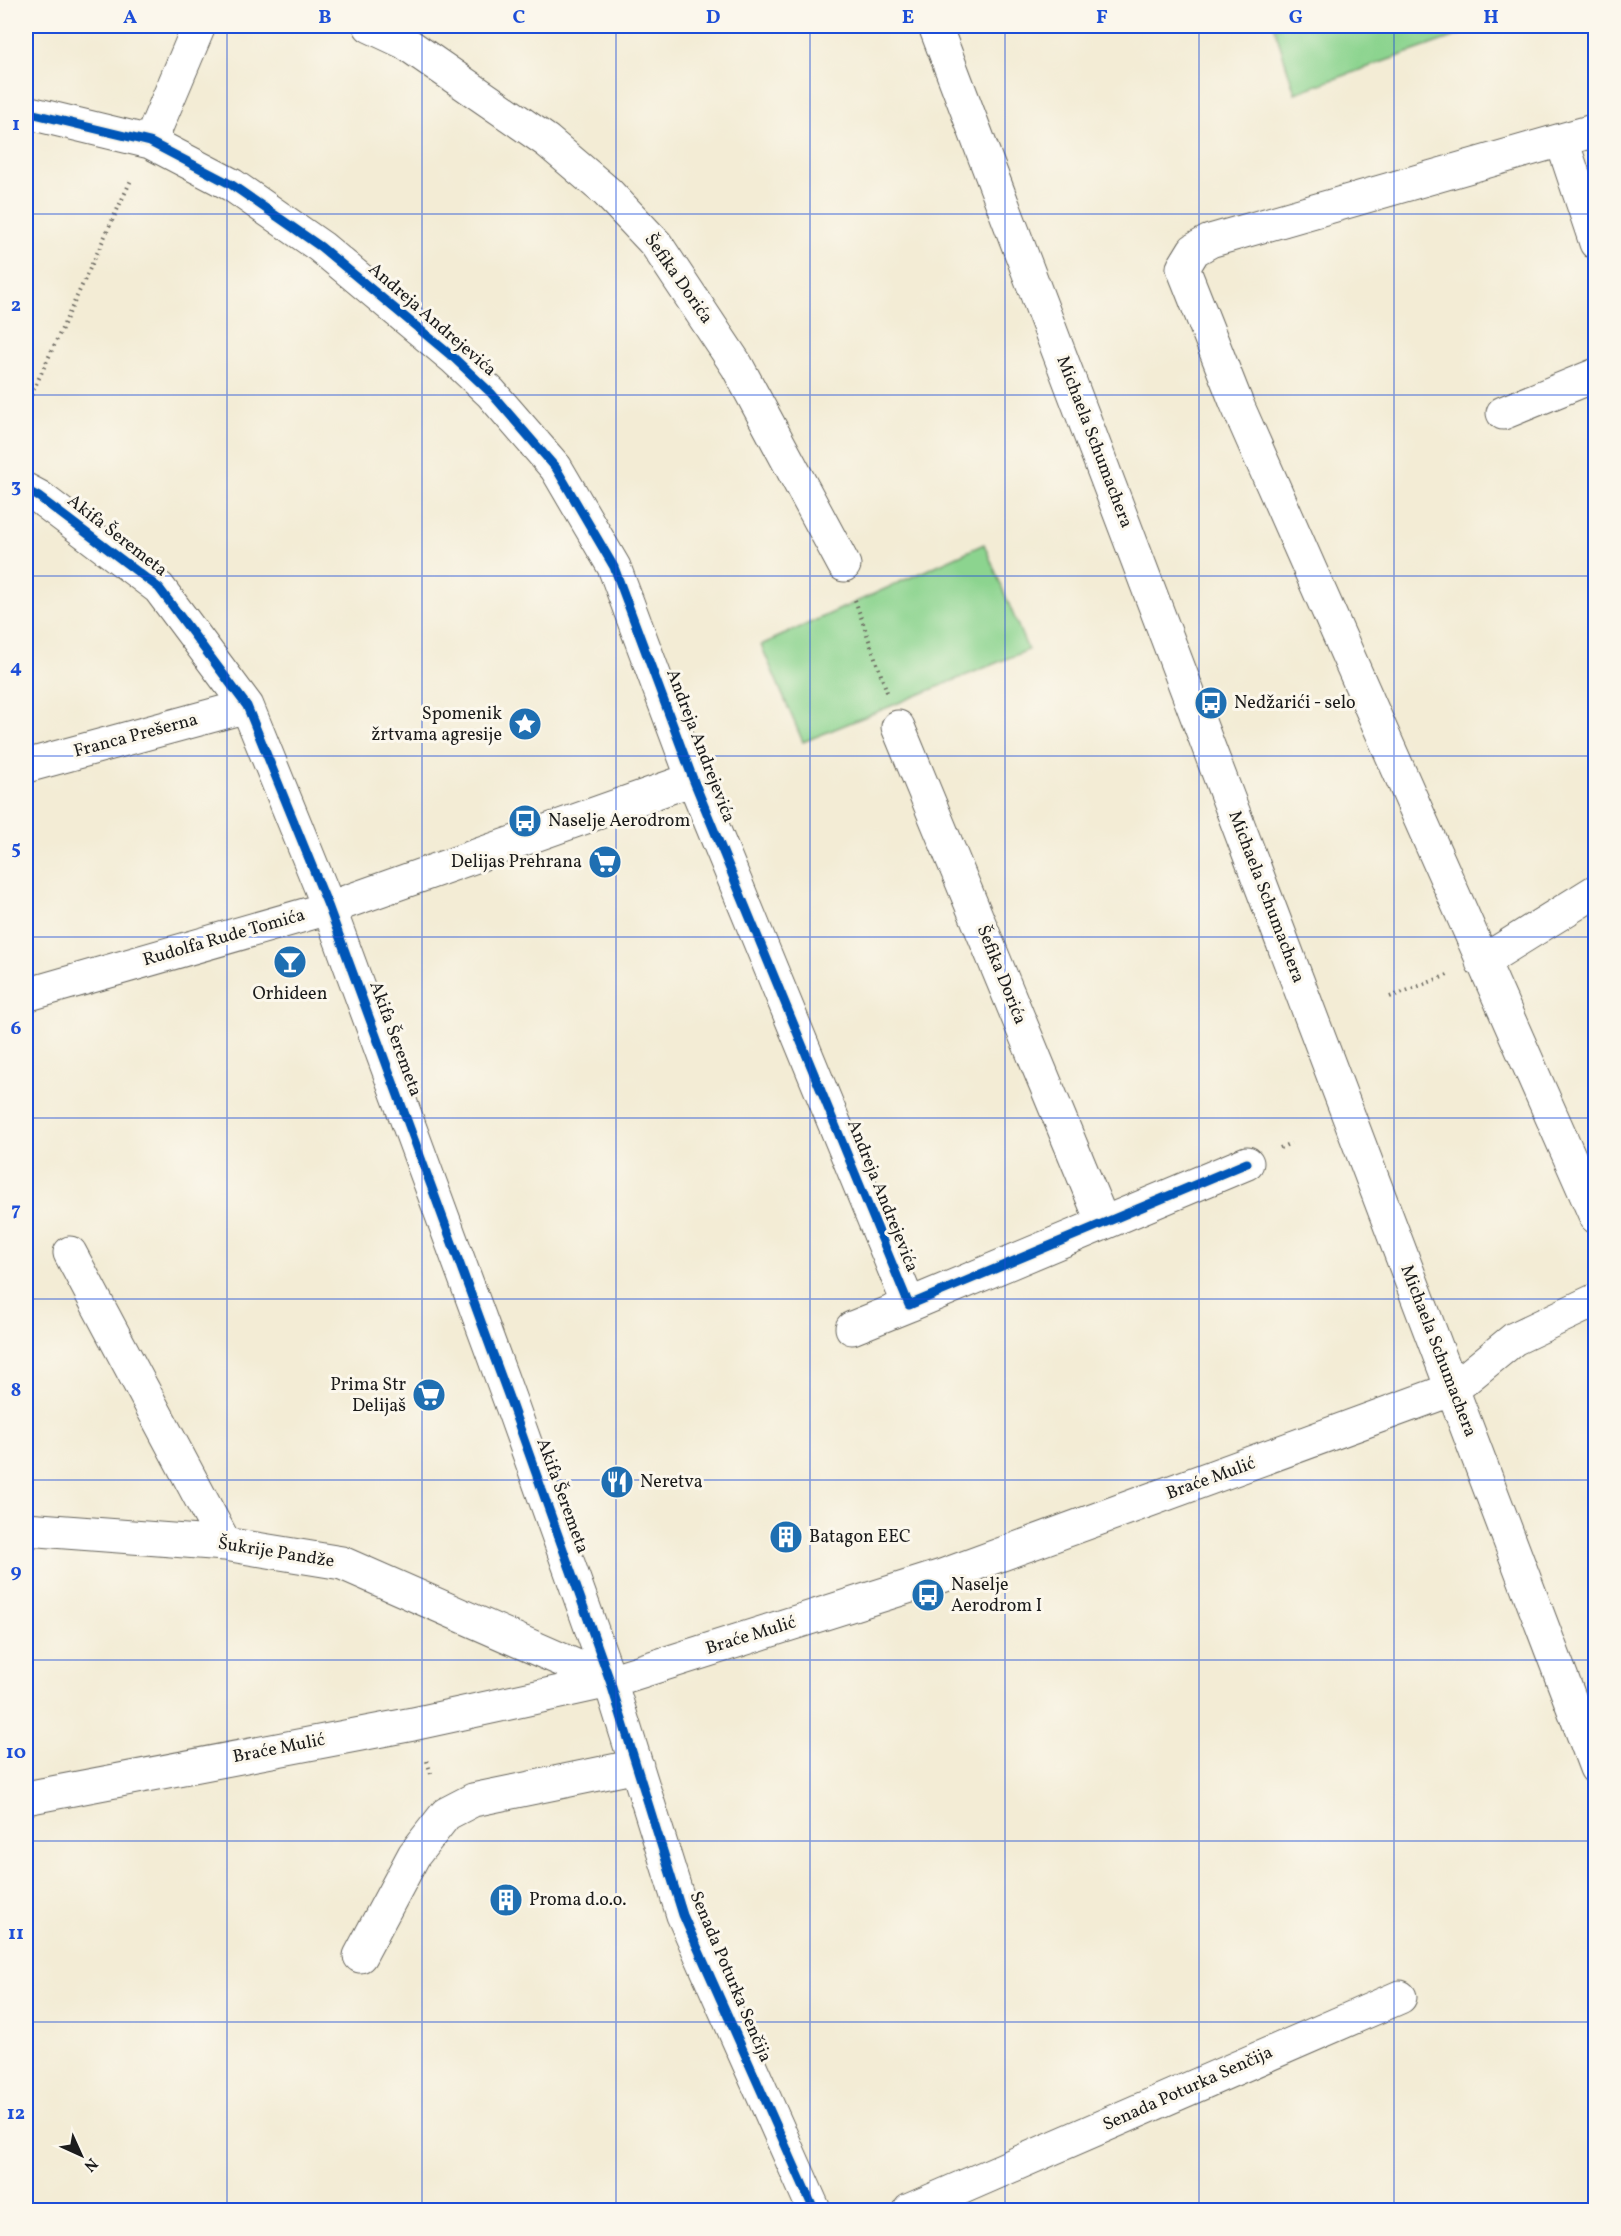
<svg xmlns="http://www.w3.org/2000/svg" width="1621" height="2236" font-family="Vollkorn,serif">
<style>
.green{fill:#8cd48f;stroke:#547856;stroke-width:1.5}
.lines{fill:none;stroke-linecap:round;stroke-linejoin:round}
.minor-casing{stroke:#67655d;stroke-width:35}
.major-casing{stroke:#67655d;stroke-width:35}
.path{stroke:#67655d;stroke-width:4;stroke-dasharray:1.5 4.5;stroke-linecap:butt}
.minor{stroke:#fff;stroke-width:33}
.major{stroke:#fff;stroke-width:33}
.cycleway-casing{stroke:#fbf7ec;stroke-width:13}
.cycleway{stroke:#0057b8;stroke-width:9}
.grid{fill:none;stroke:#1d4ed8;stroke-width:1.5;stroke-opacity:0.55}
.labels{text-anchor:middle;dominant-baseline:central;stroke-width:6;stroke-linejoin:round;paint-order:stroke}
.street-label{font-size:18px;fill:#1c1c1c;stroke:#fbf7ec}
.poi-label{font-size:18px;fill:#1c1c1c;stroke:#fbf7ec;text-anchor:start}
.neatline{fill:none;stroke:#1d4ed8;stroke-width:2}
.grid-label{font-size:20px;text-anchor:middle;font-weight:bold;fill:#1d4ed8}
</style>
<rect width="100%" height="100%" fill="#fbf7ec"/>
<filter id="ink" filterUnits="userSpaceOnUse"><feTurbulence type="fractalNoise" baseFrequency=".0167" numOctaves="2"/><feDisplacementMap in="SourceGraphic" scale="12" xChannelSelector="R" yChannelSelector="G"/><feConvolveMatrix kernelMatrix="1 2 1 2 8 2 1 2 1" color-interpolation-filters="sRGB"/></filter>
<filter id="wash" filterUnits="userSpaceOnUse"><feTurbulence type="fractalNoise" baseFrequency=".008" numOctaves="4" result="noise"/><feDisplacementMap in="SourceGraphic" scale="24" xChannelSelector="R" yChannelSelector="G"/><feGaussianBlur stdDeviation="1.35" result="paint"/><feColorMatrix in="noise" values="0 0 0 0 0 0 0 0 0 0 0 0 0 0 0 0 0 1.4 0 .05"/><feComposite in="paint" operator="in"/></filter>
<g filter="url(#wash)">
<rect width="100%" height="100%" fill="#f3ecd5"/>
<!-- green -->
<path class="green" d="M1274 26H1484L1295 93Z
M984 544 1028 650 803 742 761 645Z"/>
</g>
<g filter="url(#ink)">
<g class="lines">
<defs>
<path id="minor" d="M370 26 404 42 547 141 607 192 656 244 737 366 844 565
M26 112 150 142 232 185 321 247 454 358 491 393 556 468 614 567 693 779 909 1305 1247 1163
M1596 130 1210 241 1194 250 1183 268 1236 402 1596 1217
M1562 141 1596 243
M150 142 199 26
M1503 413 1596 375
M26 490 39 497 159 588 247 706 329 908 512 1406 610 1681 683 1915 814 2210
M898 727 1103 1223
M26 766 247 706
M1482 962 1596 891
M26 995 329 908 693 779
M70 1253 225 1544
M852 1328 909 1305
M26 1529 225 1544 342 1563 610 1681
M26 1798 413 1724 610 1681 942 1576 1453 1389 1514 1339 1596 1300
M360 1956 414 1855 446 1814 473 1800 637 1766
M910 2210 1400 1997"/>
<path id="major" d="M935 26 1596 1768"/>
</defs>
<!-- minor casing -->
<use href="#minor" class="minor-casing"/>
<!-- major casing -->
<use href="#major" class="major-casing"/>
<!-- path -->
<path class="path" d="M26 406 132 178
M855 600 887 692
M1390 997 1448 975
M1280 1148 1291 1143
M427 1761 432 1777"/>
<!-- minor -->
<use href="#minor" class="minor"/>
<!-- major -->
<use href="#major" class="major"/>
<defs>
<path id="cycleway" d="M26 112 150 142 232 185 321 247 454 358 491 393 556 468 614 567 693 779 909 1305 1247 1163
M26 490 39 497 159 588 247 706 329 908 512 1406 610 1681 683 1915 814 2210"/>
</defs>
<!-- cycleway casing -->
<use href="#cycleway" class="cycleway-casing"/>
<!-- cycleway -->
<use href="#cycleway" class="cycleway"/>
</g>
</g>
<!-- grid -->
<path class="grid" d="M227 26V2210M422 26V2210M616 26V2210M810 26V2210M1005 26V2210M1199 26V2210M1394 26V2210M26 214H1596M26 395H1596M26 576H1596M26 756H1596M26 937H1596M26 1118H1596M26 1299H1596M26 1480H1596M26 1660H1596M26 1841H1596M26 2022H1596"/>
<!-- icons -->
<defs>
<symbol id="bus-disc" viewBox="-11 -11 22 22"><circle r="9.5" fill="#1f6fb2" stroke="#fbf7ec"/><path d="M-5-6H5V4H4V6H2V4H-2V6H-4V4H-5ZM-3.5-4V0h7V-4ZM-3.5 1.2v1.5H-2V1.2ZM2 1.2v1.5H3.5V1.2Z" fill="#fff"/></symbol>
<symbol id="sight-disc" viewBox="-11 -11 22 22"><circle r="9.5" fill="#1f6fb2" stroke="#fbf7ec"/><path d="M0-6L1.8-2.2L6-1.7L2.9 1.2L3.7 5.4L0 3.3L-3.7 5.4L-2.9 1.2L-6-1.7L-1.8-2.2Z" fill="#fff"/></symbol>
<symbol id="supermarket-disc" viewBox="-11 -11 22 22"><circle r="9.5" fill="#1f6fb2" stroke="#fbf7ec"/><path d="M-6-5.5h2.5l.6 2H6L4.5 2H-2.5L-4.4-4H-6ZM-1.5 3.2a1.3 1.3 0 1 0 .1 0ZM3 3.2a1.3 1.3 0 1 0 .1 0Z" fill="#fff"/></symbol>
<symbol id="bar-disc" viewBox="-11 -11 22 22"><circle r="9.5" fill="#1f6fb2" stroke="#fbf7ec"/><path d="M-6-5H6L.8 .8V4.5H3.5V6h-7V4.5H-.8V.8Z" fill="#fff"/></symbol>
<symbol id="restaurant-disc" viewBox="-11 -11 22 22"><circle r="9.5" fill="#1f6fb2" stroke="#fbf7ec"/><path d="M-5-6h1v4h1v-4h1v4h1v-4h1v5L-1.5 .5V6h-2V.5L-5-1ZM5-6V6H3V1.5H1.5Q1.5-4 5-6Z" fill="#fff"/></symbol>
<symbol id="building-disc" viewBox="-11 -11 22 22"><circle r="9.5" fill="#1f6fb2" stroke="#fbf7ec"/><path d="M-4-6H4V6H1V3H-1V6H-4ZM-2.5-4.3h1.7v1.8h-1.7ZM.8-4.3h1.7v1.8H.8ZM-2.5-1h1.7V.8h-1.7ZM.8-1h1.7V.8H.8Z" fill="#fff"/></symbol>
</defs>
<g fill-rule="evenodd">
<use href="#bus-disc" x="1192" y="684" width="38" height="38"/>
<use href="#sight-disc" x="506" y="705" width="38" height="38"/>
<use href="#bus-disc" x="506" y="802" width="38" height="38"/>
<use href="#supermarket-disc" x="586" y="843" width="38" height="38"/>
<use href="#bar-disc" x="271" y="943" width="38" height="38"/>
<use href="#supermarket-disc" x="410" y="1376" width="38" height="38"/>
<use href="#restaurant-disc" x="598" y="1463" width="38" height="38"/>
<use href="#building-disc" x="767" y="1518" width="38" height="38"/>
<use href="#bus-disc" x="909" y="1576" width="38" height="38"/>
<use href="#building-disc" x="487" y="1881" width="38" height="38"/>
</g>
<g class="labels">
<!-- street labels -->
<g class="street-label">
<text transform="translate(678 279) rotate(55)">Šefika Dorića</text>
<text transform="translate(432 320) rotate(41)">Andreja Andrejevića</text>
<text transform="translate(1094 442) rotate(69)">Michaela Schumachera</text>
<text transform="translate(117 536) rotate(38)">Akifa Šeremeta</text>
<text transform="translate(136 736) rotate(-15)">Franca Prešerna</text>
<text transform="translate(700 746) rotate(69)">Andreja Andrejevića</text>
<text transform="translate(1266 897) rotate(69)">Michaela Schumachera</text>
<text transform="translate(224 938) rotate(-16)">Rudolfa Rude Tomića</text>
<text transform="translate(1001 975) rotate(68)">Šefika Dorića</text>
<text transform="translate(395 1039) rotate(70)">Akifa Šeremeta</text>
<text transform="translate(882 1196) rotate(68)">Andreja Andrejevića</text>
<text transform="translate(1438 1351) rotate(69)">Michaela Schumachera</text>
<text transform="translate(1211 1479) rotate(-20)">Braće Mulić</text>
<text transform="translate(562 1496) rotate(70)">Akifa Šeremeta</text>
<text transform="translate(276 1553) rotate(9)">Šukrije Pandže</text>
<text transform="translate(751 1636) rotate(-17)">Braće Mulić</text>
<text transform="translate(279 1749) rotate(-11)">Braće Mulić</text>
<text transform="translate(730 1977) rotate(67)">Senada Poturka Senčija</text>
<text transform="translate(1188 2089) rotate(-24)">Senada Poturka Senčija</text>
</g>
<!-- poi labels -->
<g class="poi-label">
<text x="1234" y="703">Nedžarići - selo</text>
<text x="502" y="714" text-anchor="end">Spomenik<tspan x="502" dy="21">žrtvama agresije</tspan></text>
<text x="548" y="821">Naselje Aerodrom</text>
<text x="582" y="862" text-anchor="end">Delijas Prehrana</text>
<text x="290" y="994" text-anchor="middle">Orhideen</text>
<text x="406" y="1385" text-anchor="end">Prima Str<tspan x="406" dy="21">Delijaš</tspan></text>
<text x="640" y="1482">Neretva</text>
<text x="809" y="1537">Batagon EEC</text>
<text x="951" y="1585">Naselje<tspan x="951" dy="21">Aerodrom I</tspan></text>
<text x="529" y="1900">Proma d.o.o.</text>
</g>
</g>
<!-- margin -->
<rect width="1621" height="2236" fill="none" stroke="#fbf7ec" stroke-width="66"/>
<!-- north arrow -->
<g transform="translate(81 2155) rotate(135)" stroke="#fbf7ec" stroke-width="4.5" paint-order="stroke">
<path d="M0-4.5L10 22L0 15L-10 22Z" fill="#1c1c1c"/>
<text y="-9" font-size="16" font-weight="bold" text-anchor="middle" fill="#1c1c1c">N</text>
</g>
<rect x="33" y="33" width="1555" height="2170" class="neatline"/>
<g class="grid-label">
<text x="130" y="23">A</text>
<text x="325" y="23">B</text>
<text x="519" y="23">C</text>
<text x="713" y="23">D</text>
<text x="908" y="23">E</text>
<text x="1102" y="23">F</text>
<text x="1296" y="23">G</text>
<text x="1491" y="23">H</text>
<text x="16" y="130">1</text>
<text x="16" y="311">2</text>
<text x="16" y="492">3</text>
<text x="16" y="673">4</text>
<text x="16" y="854">5</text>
<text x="16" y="1034">6</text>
<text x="16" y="1215">7</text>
<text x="16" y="1396">8</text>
<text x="16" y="1577">9</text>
<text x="16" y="1758">10</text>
<text x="16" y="1939">11</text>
<text x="16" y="2119">12</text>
</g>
</svg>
